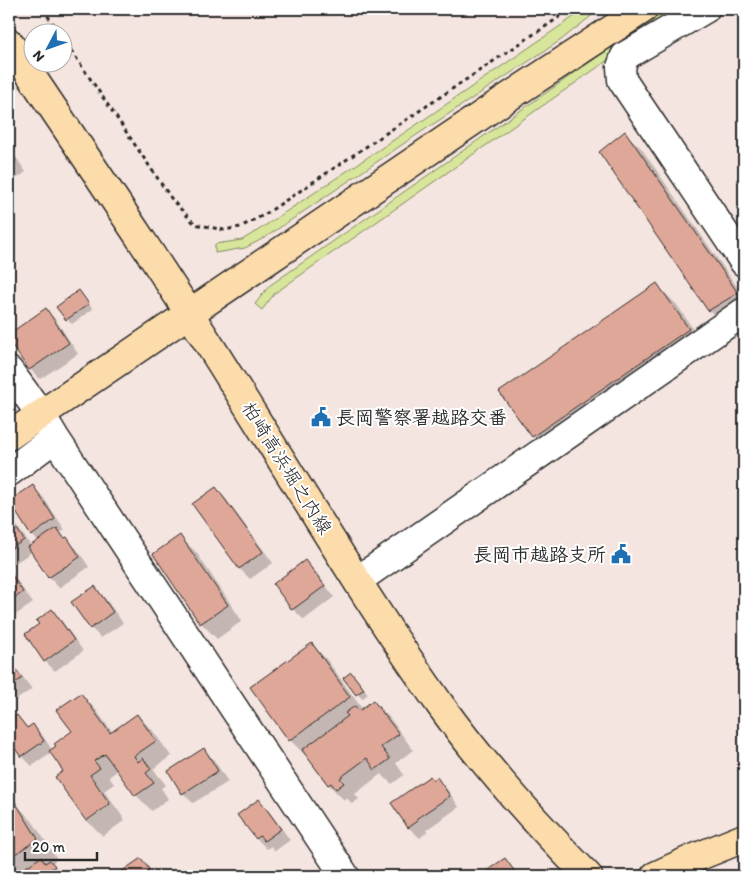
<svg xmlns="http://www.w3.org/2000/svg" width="753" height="885" font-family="Itim,'Klee One',sans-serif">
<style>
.green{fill:#d7e69a;stroke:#818862}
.shadow{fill:#0003}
.building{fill:#dfa798;stroke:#2b2b2b}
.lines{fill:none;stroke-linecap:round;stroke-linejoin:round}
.minor-casing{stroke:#2b2b2b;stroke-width:31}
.major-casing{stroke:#2b2b2b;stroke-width:31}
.highway-casing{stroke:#2b2b2b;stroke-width:31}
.path{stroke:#2b2b2b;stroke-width:3;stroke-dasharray:4 4;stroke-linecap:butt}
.minor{stroke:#fff;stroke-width:28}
.major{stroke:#fddcac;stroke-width:28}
.highway{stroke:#fddcac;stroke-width:28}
.labels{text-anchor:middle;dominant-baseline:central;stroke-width:4;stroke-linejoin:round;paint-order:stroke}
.poi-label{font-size:19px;font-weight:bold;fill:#2b2b2b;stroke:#fff;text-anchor:start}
.street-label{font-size:19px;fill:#2b2b2b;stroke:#fff}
</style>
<rect width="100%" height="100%" fill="#f5e5e0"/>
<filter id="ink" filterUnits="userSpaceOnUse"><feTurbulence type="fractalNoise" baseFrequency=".02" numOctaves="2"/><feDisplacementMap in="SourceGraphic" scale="10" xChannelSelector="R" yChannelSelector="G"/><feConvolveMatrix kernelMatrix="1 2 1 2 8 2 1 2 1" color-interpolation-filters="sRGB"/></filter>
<g filter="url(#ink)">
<!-- green -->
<path class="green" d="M585 9H600L561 40 409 140 266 237 245 248 215 253V244L242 240 257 231 419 123Z
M666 9H681L275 293 262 310 255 304 269 286Z"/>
<!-- shadow -->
<path class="shadow" d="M625 133 641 148 744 297V314L725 326 709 310 601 152Z
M9 147 26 172 9 184Z
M657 285 677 305 707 350 553 456 533 436 501 392Z
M79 292 93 309 72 324 67 319Z
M45 309 56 320 78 354 40 379 30 369 9 339V335Z
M33 487 43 497 65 530 60 533 77 549 89 567 59 588 49 577 32 552 9 567V518L17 526 31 546 38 541 32 535Z
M216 489 226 499 273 563 250 579 240 569 194 505Z
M180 537 196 552 242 621 217 639 201 623Z
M305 561 316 572 334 597 304 620 293 609 275 584Z
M9 570 33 603 11 618 9 616Z
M94 587 105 598 123 623 101 638 91 628Z
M52 611 62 621 83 651 55 671 45 661 41 625Z
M312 644 327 660 363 710 373 702 389 717 413 750 396 763 404 775 392 784 381 774 355 794 359 799 352 804 347 798 344 800 329 785 307 754 305 755 290 740Z
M9 659 32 689 16 700 13 697 9 700Z
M345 678H356L368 694 362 699Z
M81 694 96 710 113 733 137 715 153 731 171 756 153 769 166 785 161 788 168 799 152 811 136 795 118 770 109 777 114 784 104 791 125 820 103 836 87 821 56 777 65 772 52 753 32 766 22 756 9 737V723L17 717 28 728 32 726 43 736 52 750 74 732Z
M204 750 214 760 228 782 193 803 183 793Z
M430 777 434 781 437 779 447 789 459 807 426 830 427 832 420 838 409 828 392 804Z
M259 800 269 811 290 840 275 851 271 846 267 849 257 839Z
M14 802 33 822 57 859 52 863 65 876H9V805Z
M141 860 156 876H118Z
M504 860 519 876H481Z
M288 872 292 876H283Z"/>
<!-- building -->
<path class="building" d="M625 131 738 293 708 311 599 152Z
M9 150 16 161 9 167Z
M657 283 689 329 532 437 499 392Z
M79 290 89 304 66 320 56 307Z
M46 308 69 343 29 370 9 341V334Z
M33 485 55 519 31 536 9 501Z
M216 487 263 552 239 569 192 504Z
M9 517 24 540 9 550Z
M57 528 64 538 67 537 80 557 48 578 28 547Z
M180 535 228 605 200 624 153 554Z
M305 560 325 586 292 610 273 584Z
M9 571 23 592 9 602Z
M95 586 113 612 90 629 71 602Z
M52 609 74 640 44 662 25 634 39 624 36 621Z
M312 643 350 697 289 741 250 687Z
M9 660 22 678 9 688Z
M351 672 364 689 356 695 343 678Z
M81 693 110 733 137 714 156 741 134 756 138 762 143 758 151 769 146 773 154 783 135 796 105 754 94 761 100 768 90 775 110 804 86 821 55 777 63 771 49 751 56 746 54 744 72 731 56 710Z
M373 700 399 734 381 747 390 759 375 770 367 758 340 778 344 783 336 789 331 783 328 785 302 750 348 716 345 713 355 706 359 711Z
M17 715 27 728 33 724 44 741 21 757 9 740V721Z
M204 748 218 771 182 794 168 771Z
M430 776 433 780 437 777 450 796 416 819 418 821 408 828 391 803Z
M259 799 281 829 264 841 260 836 256 839 237 815Z
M14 800 38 839 9 858V804Z
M41 857 45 863 50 860 55 866 49 871 53 876H13Z
M141 858 154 876H115Z
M505 858 518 876H479Z"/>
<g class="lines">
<defs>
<path id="minor" d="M705 9 625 56 621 67 622 80 744 262
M9 371 40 413 55 438 345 876
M9 472 55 438
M358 580 744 312"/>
<path id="major" d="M9 43C85 156 162 268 234 384 302 492 367 602 441 706 485 767 536 823 588 876
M9 436 190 313
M655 876 692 859 744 838"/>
<path id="highway" d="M190 313 501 102 643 9"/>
</defs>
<!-- minor casing -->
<use href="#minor" class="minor-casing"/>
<!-- major casing -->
<use href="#major" class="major-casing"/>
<!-- highway casing -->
<use href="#highway" class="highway-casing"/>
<!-- path -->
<path class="path" d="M43 9 59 32
M62 37 173 201 195 224 224 230 240 227 264 215 558 18 563 9"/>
<!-- minor -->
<use href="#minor" class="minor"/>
<!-- major -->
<use href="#major" class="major"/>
<!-- highway -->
<use href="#highway" class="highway"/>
</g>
</g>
<!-- icons -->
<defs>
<symbol id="civic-bare" viewBox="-9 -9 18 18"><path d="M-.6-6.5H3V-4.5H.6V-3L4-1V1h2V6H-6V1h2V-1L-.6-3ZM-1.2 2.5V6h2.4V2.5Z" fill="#1f6fb2" stroke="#fff" stroke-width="2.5" paint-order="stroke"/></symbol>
</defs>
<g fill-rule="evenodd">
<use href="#civic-bare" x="307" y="403" width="28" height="28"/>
<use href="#civic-bare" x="607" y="540" width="28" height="28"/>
</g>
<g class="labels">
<!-- poi labels -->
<g class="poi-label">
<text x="336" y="417">長岡警察署越路交番</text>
<text x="606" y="554" text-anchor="end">長岡市越路支所</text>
</g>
<!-- street labels -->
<g class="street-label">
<text transform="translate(287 468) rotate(58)">柏崎高浜堀之内線</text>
</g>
</g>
<!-- margin -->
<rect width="753" height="885" fill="none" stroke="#fff" stroke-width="30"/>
<rect x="15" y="15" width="723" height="855" fill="none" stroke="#2b2b2b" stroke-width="2" filter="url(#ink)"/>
<!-- north arrow -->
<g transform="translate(48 48) rotate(229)"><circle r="24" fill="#ffffff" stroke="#aaaaaa"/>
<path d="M0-4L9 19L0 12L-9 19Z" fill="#1f6fb2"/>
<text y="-8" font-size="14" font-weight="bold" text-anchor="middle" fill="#2b2b2b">N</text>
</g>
<!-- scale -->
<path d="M25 852v8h72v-8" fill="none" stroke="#2b2b2b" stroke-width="2.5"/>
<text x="32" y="852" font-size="15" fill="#2b2b2b" stroke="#ffffff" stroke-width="4" paint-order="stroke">20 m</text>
</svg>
